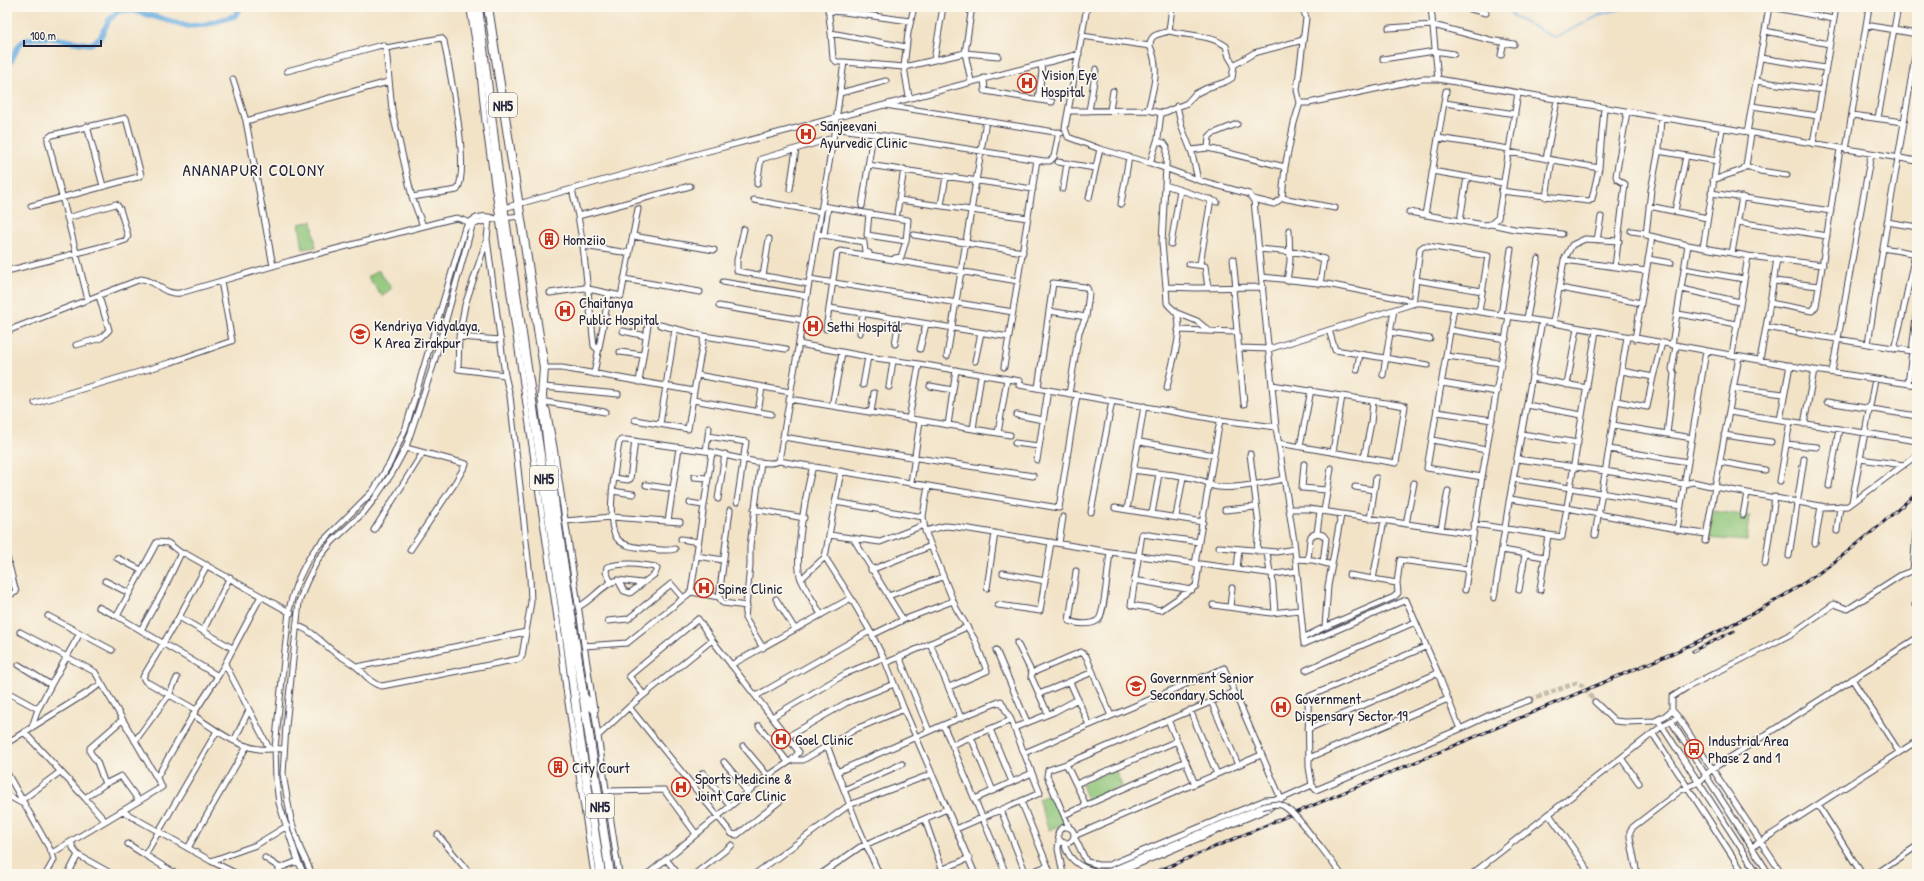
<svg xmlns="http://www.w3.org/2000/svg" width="1924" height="881" font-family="'Patrick Hand',sans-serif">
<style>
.green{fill:#8ec578;stroke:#58745a}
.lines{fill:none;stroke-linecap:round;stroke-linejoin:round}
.stream{stroke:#6cafe1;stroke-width:1.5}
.canal{stroke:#6cafe1;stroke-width:5.5}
.minor-tunnel{stroke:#c8bcab;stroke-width:5;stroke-dasharray:5 2.5;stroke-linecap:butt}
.minor-casing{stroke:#413f50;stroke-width:7}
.highway-casing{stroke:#413f50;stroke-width:10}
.minor{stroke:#fff;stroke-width:5}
.highway{stroke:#fff;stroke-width:8}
.rail-casing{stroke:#22223b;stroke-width:3}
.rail{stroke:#fbf7ec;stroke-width:1.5;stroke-dasharray:4.5;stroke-linecap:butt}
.minor-bridge-casing{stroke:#413f50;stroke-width:7;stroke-linecap:butt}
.minor-bridge{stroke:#fff;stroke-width:5}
.labels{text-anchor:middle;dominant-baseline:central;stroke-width:3.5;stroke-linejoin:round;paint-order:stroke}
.shield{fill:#fbf7ec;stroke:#636270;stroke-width:1}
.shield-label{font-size:14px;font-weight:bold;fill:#22223b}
.poi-label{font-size:15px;fill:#22223b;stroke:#fbf7ec;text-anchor:start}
.quarter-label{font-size:17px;letter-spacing:1px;fill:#22223b;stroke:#fbf7ec}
</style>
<rect width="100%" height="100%" fill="#fbf7ec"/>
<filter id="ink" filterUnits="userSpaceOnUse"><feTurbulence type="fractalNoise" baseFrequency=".025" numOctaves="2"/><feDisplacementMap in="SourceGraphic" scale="8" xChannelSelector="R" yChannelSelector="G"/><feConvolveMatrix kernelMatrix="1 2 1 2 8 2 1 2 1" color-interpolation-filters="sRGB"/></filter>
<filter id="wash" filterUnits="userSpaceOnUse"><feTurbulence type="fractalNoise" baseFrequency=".012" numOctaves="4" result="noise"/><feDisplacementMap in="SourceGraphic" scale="16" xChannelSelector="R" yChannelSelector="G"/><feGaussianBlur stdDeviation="0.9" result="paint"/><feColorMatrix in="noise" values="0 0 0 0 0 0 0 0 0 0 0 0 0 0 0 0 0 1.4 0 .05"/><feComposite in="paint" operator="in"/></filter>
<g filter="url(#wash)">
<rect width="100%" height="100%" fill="#f2e3c7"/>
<!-- green -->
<path class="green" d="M312 221 316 247 303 249 299 224Z
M378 270 392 288 382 296 368 277Z
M1713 511 1750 516 1747 541 1708 538Z
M1115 769 1122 786 1088 801 1082 784Z
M1051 794 1065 823 1049 830 1038 799Z"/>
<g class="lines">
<!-- stream -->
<path class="stream" d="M1506 7 1512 15 1555 38 1602 14 1630 7"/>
<!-- canal -->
<path class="canal" d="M7 67C13 60 15 50 21 43 34 31 74 43 91 44L100 38 109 20 118 11 131 10 188 26 203 25 235 16 241 7"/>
</g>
</g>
<g filter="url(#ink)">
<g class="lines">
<!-- minor-tunnel -->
<path class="minor-tunnel" d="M1530 700 1576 683 1583 686 1595 702"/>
<defs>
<path id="minor" d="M60 7 62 8
M828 7 831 33 906 47
M914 7 908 33 904 67 844 62 835 128 779 461 928 486 923 516 925 531 956 608 975 640 987 671 949 687
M957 7 968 8 971 13 965 53 971 81
M1087 7 1065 128 1068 137 1100 149 1150 163 1198 180 1249 194 1254 201 1276 427 1294 541 1304 644 1406 600 1438 673 1308 729
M1297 7 1304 11 1306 18 1297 90 1300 103H1309L1422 79H1438L1917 161
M1431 7 1438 79
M1463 7 1486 13
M1771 7 1834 19
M828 11 844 12 910 21
M1866 25 1917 34
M1389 28 1433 25 1490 40 1514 44
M1765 31 1829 44
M831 33 833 59 837 62H844
M1917 44 1883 248 1917 254
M477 45 485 122 560 639 566 689 594 874
M1150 46C1150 33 1159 35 1169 31L1172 7
M386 48 441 38 444 41C449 69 471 169 457 190L412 197
M1501 55 1504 42
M1761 58 1825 68
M1383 59 1435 51 1454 54
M934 60 943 7
M1234 65 1254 53 1303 40
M287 71 378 46 383 45 386 48 392 110 412 197 423 226
M984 78 985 91 1052 102
M233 79 246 121 273 266
M1756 81 1822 90
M840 93 886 81
M909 97 904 67 965 53 998 56
M1038 99 1042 72 1041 65
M1445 103 1515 114
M885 105 1061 133
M1177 106 1182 128 1192 153 1198 180
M1752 106 1818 116
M1110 110 1113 91
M1148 110 1161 113 1166 112 1187 103 1195 94 1207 88 1225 82 1232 78 1234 65 1229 57 1226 46C1209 34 1188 36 1169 31
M1069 111 1148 110C1154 87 1160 68 1150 46L1082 36
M1089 111 1096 69
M1852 115 1903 122
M1661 118 1659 149 1651 190 1646 235 1688 245 1748 256
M1878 118 1898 7
M246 121 388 82
M87 126 103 186
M835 128 1044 161H1050L1054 157 1059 132
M1747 133 1769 7
M1438 138 1509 149
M1157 141 1164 143 1167 147 1162 243 1166 287 1196 288 1263 287
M1813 144 1836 7
M1208 148 1285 167
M1191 150 1208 148 1209 137 1212 134 1237 124
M1846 150 1869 7
M1658 151 1717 161
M1508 152 1599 168
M1546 159 1557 100
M1058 162 1095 168
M1150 163 1158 138 1161 113
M868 165 1033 189
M1746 166 1760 171 1787 175
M1432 171 1503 183
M1713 180 1742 170 1746 166 1751 134
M757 184 761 159 833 138
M1165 185 1217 202
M572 189 578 216 690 186
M790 189 796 149
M1063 189 1067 163
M1501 191 1589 201 1592 199 1599 168 1604 108
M1711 193 1831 211
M1546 197 1552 160
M1089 198 1100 149
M1282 198 1335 208
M1253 199 1274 204 1282 198 1285 167 1294 123 1300 103
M754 200 821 212
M899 200 1028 218
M1121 204 1129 157
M941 205 946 177
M31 206 138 177 141 175 126 118 52 135 48 138V141L88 300
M822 206 908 220 906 241 901 257 895 258
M862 206 873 134
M1649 206 1707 218
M504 208 701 153 1079 54
M1675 211 1686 156
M1409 212 1484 225 1491 224 1498 218 1518 93
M897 213 904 169
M869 214 867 235 906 241
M1425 215 1446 91
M578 216 583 246 594 346 598 350
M489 219 487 239 505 375 510 396 530 577 531 602 526 632
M1460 221 1467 177
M1738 222 1827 236
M1887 222 1917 227
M1491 224 1514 229 1562 234
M744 229 737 260V271L809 284
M1631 231 1646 233
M817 234 864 242 865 252 869 253
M824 235 828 207
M914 235 1023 252
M633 236 714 250
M1597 240 1601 217
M486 242 465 305 459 337 501 340
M1171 244 1180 190
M583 246 629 253
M1703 248 1722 129
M1883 248 1868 344 1912 351 1908 384
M1259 249 1302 253 1324 259 1320 284
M1732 253 1742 197
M1233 259 1236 288
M1648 259 1671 263
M1564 260 1646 271
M1189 264 1205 266 1208 288
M1200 264 1211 199
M1615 267 1625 184 1617 179 1616 176 1627 112
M1684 269 1744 279
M7 271 120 242 126 240 128 236 120 209 116 204 67 218
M763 276 769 239
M1262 277 1327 284 1413 301
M624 279 700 292
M810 279 1013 312
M1416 280 1482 291
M1287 281 1290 261 1289 230
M1774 281 1819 286
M723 282 807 296
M1166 287 1167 303C1169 307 1175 310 1177 314 1184 332 1170 369 1167 388
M1560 288 1641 303
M1233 289 1244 404
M1682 289 1740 302
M550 293 584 288 621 296 638 209
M1770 303 1812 311 1816 306 1840 149
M1413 304 1420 249 1424 246H1428L1488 256 1479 312
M719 306 803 320
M830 308 1009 337
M1454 308 1427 468 1482 477 1509 316
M1049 311 1086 317
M1177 313 1197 321 1209 331
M1678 314 1737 324
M1501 315 1511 249
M1527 318 1538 259
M1553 323 1564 260 1572 245 1585 239 1619 241
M660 325 704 336 786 349
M1766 327 1777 259
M826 329 837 253 840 251 1018 281
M1178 330 1236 332
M1329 330 1335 350 1428 365
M1450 330 1506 339
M7 331 141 279C157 280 162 295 180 293L290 261 447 220 457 218 468 222
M623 331 646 336
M1390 332 1430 339
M860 333 863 313
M1799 333 1868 344
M459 337 458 369 505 375
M1635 339 1652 237
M799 344 868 357 919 364 909 419
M895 344 899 319
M76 345 101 338 109 330 99 296
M1672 345 1688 245
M1240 348 1269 349 1415 303H1422L1553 323 1814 370 1917 385
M920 349 926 324
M1894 349 1902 317 1915 254
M1912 351 1917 308
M620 352 643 355
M1732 355 1748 256 1823 265
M947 356 986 121
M1446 356 1501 363
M1760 360 1766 327 1794 332
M975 361 981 333
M919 364 1020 381
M1004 367 1037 160
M544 368H562L694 391 704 336
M1357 370 1360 354
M1832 372 1871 154
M594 374 609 294
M697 375 790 392
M1383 375 1394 310
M1653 377 1662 343
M1532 378 1587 388
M639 382 648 325
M1442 383 1497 392
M863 385 868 357
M1272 385 1405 406 1396 463 1278 443
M1567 385 1577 328
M930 386 953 390
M544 387 618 394
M889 387 893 361
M1038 388 1053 283 1085 287 1087 288 1089 293 1086 317 1079 332 1069 394
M1733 388 1784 394
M1077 395 1220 420 1276 427
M789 399 1010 435
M693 400 771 414
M1617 401 1647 407 1653 377 1622 371
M546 402 605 412
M1827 402 1917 416
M35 403 169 363 232 341 221 281
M1527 405 1582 415
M832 406 842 353
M547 410 554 447 619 874
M758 412 762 388
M1437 412 1492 420
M1729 412 1917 441
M871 413 874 393
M1017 415 1043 420
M635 420 688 429 694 391
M1780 420 1790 365
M660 424 675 329
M1804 424 1814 370
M948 425 956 370
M1613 425 1692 438
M973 429 981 375
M998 433 1007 379
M1522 434 1578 443
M1667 434 1674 374 1672 369 1676 346
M1724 435 1771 442
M708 436 746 442 737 502
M783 437 1033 476
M1432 440 1486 450
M1140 442 1214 455
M1015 443 1038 446
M1786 444 1817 447
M1300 446 1311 390
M406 448 466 464 455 483 410 550
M1609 449 1688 462
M706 451 709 428
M1333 452 1342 396
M1250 454 1259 526 1257 551
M1364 458 1371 423 1373 401
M1517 459 1605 471 1684 484 1693 482 1715 487 1825 507 1848 506 1917 455
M1860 459 1904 465
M1037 460 1048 390
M761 462 750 546V565L745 618 763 648
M1720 462 1765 470
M1304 464 1302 488 1327 490
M813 466C807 487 793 561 801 579 806 591 815 603 821 615
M1134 470C1158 474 1185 474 1208 483 1210 483 1211 485 1213 486 1228 491 1268 482 1284 479
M841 471 825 557 851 598
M694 477 707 478
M614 478 628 480
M630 479 635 441
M1514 479 1681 506
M1780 481 1790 421
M911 483 920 421
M646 485 673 489
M928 486 1059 508 1077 395 1019 385
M1829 486 1839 429
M1355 487 1374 490
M612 491 633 494
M718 499 725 454
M1510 499 1567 508 1677 529
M835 502 923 517
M1852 502 1875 379
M690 503 703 505
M1115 508 1203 522
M754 509 804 518
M1289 509H1309L1473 534
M730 510 719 597 691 592 712 452C726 455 768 468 779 461
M1127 510 1144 406
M1225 510 1256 507
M1324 511 1331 468
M1091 512 1112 401
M1152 514 1159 474
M1743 515 1747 493
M1176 517 1183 477
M1370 519 1376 478
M565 521 612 517 680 522
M668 521 679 448
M1406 524 1414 483
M1474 524 1562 537 1596 331
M1441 529 1448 491
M374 530 422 454
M925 531 945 526 957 527 1110 552 1275 574 1297 571
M1837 531 1840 506
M1317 533 1320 511
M1706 534 1677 530 1706 351
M829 535 880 542 924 525
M1595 535 1627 337
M853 538 903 620
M681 539 698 542
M1705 541 1739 357
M1199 542 1142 534 1131 605 1161 610 1196 586 1199 564
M1059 543 1063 517
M1815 543 1821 506
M1219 547 1276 552 1295 549
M675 549C665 552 654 549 644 548 634 547 620 546 615 535 606 517 616 463 619 443L621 440H626L712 452
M1502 550 1544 557
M1267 552 1270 573
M696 556 724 560
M1789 556 1804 459
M7 557 16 592 7 596
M117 558 141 570
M1296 559 1313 560 1332 565
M1308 560 1310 539 1311 536 1317 533 1323 535 1326 539 1323 562
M1195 564 1220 420
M1765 564 1775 497
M1237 569 1239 549
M871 570 931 546
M1076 571 1069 621C1076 624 1093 626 1099 619 1105 611 1108 565 1110 552
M1913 571 1916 531
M1003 573 1045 581
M1272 574 1275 612
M1349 575 1397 583
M801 579 825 557
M1373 579 1384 521
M618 580 641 583
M1134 580 1192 590
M105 581 129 593
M987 588 995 533
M1465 590 1482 477
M1519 590 1525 555
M1540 590 1548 535
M888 596 943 577
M719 597 723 603 747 606
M1494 598 1509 502 1542 321
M776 599 795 629
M998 605 1040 611 1051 542
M1213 605 1271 613 1300 610
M1915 605 1917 604
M98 607 117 616
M578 607C593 600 602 584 618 580L624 591 630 593 655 574 657 569 655 567C639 564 623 562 607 567L606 572 611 582
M1230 607 1232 588
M179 617 232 648
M608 621 628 619 671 584 683 598
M296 626C310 628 323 644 334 652 342 657 351 662 358 668 366 675 372 685 382 686L519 659 522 656 526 632 357 667
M1325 627 1328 586 1341 515
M141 630 163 591 181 553
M203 631 230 577
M20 632 95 672 162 787 52 853
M80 633 112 650
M872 635 903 620 953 601
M1303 638 1325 627 1394 597 1398 593 1397 583 1400 560 1468 569
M930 643 961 718
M1017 643 1032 673 1031 676 1048 714
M584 646 627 643 691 592
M996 650 1027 722
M899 656 929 731
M886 663 967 627
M225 664 261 596
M19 665 51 685 80 633 48 616
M731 665 851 598 870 631
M1306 670 1415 622
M1032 673 1081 652 1086 656 1111 716
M1852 679 1899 752
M1070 682 1089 725
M7 692 38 709
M1039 694 1093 672
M644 695 629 676 698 619 712 640
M756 696 870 631 886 663 904 709
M1211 701 1238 765
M1595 702 1615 721 1625 722 1655 721 1665 716 1672 710
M629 707 732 834 737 835 780 801
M196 710 218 676
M1190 710 1217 774
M193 715 196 710 145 681 143 677 179 617 207 565
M772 717 847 673 883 658
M1678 717 1672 710V697L1686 688 1793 633 1834 604 1848 609 1901 575 1917 569
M1168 720 1195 784
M1658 720 1758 874
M1671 721 1769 874
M943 725 1001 701 1011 720
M759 726 788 762
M32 727 38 709 51 685
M1014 728 1054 712 1078 699
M990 729 1012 782
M1460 729 1494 713 1530 700
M24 732 85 798 105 784 97 762 90 752V748L122 720
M1653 734 1744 874
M599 735 629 707 712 640 799 752 792 760 762 780 648 874
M787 737 846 703 894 684
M971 737 993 791
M135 741 169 695 177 678
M234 741 249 710
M7 743 101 684
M827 745 837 772
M952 745 1006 874
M743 746 768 776
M269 748 225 664 218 676 117 616 157 542 168 543 181 553 186 554 291 613
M1261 755 1074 836 1086 861 1098 865H1109L1265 800 1281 799
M1309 758 1448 699 1438 673
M1621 758 1639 783
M792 760H803L856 729 904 709 975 874
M724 762 735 775 747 792
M1066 764 1086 805
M7 773 52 853 54 860 46 874
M703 773 730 806
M157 777 193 715C213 728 235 746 259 749 267 750 275 748 284 749
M105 784 121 776 139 801
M1076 784 1177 741
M1312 785 1316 790 1460 729 1448 699
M844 790 902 764
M607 791 664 790 696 834
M7 795 25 805
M85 798 105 821
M975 799 1032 773
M22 800 60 772
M1021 801 1051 874
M1818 805 1862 874
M1001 810 1026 874
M122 811 211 861 256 845 287 826
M1549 814 1584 864 1588 874
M1064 815 1186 761
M925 820 944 874
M1058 835a8 8 0 1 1 16 0a8 8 0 1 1-16 0Z
M1069 827 1047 776 1048 770 1066 764 1234 692
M956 829 1040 793 1024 753
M438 835 470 874
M1059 840 1058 849 1063 874
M71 842 74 850 78 855
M1064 843C1069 864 1089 874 1110 871L1262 807
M128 844 145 855
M1320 846 1341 874
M1752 847 1917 741
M188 848 247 746
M265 858 280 868
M666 859 678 874
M211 861 237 874
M68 874 78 855 112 874
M176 874 145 855 217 731
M277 874 280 868 298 861
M304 874 298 861 284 819 279 803 276 779 275 748 289 611C293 589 302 568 315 549L373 491 390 463 406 427 464 231C470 218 482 213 496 219
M312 874 300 848 291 820 283 774 286 726 299 602 306 583 318 559 332 542 364 512 375 498 392 473 406 447 433 366 472 226C479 220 510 217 521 216
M695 874 732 845
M755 874 849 805 932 774
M821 874 860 847 947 809
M879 874 858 826 837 772 943 725 952 745 1011 720 1024 753 1224 668 1281 799
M932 874 969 858
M1026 874 1047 866
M1115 874 1268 809 1281 799 1312 785 1309 767 1308 697 1425 647
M1472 874 1662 726 1678 717 1782 874
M1637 874 1630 837V831L1633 827 1681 790 1699 782 1712 769 1917 638
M1876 874 1917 846"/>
<path id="highway" d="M471 7 477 44 483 50
M478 7 498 172 566 630 580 738 601 874
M488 7 544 368 542 396 555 507 610 874
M583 696 594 709"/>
</defs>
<!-- minor casing -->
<use href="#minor" class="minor-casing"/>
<!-- highway casing -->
<use href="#highway" class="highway-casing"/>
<!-- minor -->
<use href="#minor" class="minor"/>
<!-- highway -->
<use href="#highway" class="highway"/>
<defs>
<path id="rail" d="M1693 651 1734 631
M1151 874 1673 653C1728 628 1781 601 1830 565 1861 543 1889 517 1917 493"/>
</defs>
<!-- rail casing -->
<use href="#rail" class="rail-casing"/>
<!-- rail -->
<use href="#rail" class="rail"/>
<defs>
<path id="minor-bridge" d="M1262 807C1268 805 1275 803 1281 805 1293 809 1311 836 1320 846"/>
</defs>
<!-- minor-bridge casing -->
<use href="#minor-bridge" class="minor-bridge-casing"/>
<!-- minor-bridge -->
<use href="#minor-bridge" class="minor-bridge"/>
</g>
</g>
<!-- icons -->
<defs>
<symbol id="hospital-ring" viewBox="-11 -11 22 22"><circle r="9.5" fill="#fbf7ec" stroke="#c8321e" stroke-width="1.5"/><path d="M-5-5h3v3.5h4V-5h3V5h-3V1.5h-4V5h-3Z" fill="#c8321e"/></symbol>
<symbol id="building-ring" viewBox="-11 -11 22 22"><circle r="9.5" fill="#fbf7ec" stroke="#c8321e" stroke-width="1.5"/><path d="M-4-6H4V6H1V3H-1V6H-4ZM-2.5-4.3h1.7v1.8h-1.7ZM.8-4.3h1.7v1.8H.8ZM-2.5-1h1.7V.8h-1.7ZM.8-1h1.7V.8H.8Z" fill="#c8321e"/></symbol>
<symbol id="school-ring" viewBox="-11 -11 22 22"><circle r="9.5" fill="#fbf7ec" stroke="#c8321e" stroke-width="1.5"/><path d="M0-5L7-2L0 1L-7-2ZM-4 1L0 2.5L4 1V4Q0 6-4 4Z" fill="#c8321e"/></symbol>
<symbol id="bus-ring" viewBox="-11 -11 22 22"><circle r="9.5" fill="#fbf7ec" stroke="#c8321e" stroke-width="1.5"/><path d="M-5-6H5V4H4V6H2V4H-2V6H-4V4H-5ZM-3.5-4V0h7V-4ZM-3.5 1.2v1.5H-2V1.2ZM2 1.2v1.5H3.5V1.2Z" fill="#c8321e"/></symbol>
</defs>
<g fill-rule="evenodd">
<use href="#hospital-ring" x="1016" y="72" width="22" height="22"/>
<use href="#hospital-ring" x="795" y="123" width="22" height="22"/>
<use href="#building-ring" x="538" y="228" width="22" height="22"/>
<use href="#hospital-ring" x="554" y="300" width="22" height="22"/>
<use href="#hospital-ring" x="802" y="315" width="22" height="22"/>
<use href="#school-ring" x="349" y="323" width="22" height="22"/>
<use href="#hospital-ring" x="693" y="577" width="22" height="22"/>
<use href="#school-ring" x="1125" y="675" width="22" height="22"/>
<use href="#hospital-ring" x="1270" y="696" width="22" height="22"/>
<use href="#hospital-ring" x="770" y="728" width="22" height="22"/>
<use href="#bus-ring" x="1683" y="738" width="22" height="22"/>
<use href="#building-ring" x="547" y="756" width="22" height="22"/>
<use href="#hospital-ring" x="670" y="776" width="22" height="22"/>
</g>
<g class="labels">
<!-- shield labels -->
<g class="shield">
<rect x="489" y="93" width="28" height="24" rx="3"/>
<rect x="530" y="466" width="28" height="24" rx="3"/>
<rect x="586" y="794" width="28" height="24" rx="3"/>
</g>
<g class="shield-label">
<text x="503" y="105">NH5</text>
<text x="544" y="478">NH5</text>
<text x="600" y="806">NH5</text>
</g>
<!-- poi labels -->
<g class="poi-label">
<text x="1041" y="74">Vision Eye<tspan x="1041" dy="17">Hospital</tspan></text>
<text x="820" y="125">Sanjeevani<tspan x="820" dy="17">Ayurvedic Clinic</tspan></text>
<text x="563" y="239">Homziio</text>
<text x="579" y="302">Chaitanya<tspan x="579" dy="17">Public Hospital</tspan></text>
<text x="374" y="325">Kendriya Vidyalaya,<tspan x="374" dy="17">K Area Zirakpur</tspan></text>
<text x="827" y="326">Sethi Hospital</text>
<text x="718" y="588">Spine Clinic</text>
<text x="1150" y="677">Government Senior<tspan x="1150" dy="17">Secondary School</tspan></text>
<text x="1295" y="698">Government<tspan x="1295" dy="17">Dispensary Sector 19</tspan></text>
<text x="795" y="739">Goel Clinic</text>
<text x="1708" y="740">Industrial Area<tspan x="1708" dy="17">Phase 2 and 1</tspan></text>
<text x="572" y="767">City Court</text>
<text x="695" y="778">Sports Medicine &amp;<tspan x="695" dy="17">Joint Care Clinic</tspan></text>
</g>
<!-- quarter labels -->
<g class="quarter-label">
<text x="254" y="169">ANANAPURI COLONY</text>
</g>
</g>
<!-- margin -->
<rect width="1924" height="881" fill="none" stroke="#fbf7ec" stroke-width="24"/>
<!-- scale -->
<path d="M24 40v6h77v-6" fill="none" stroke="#22223b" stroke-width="2"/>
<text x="30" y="40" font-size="12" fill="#22223b" stroke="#fbf7ec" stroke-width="3" paint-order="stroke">100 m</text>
</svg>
